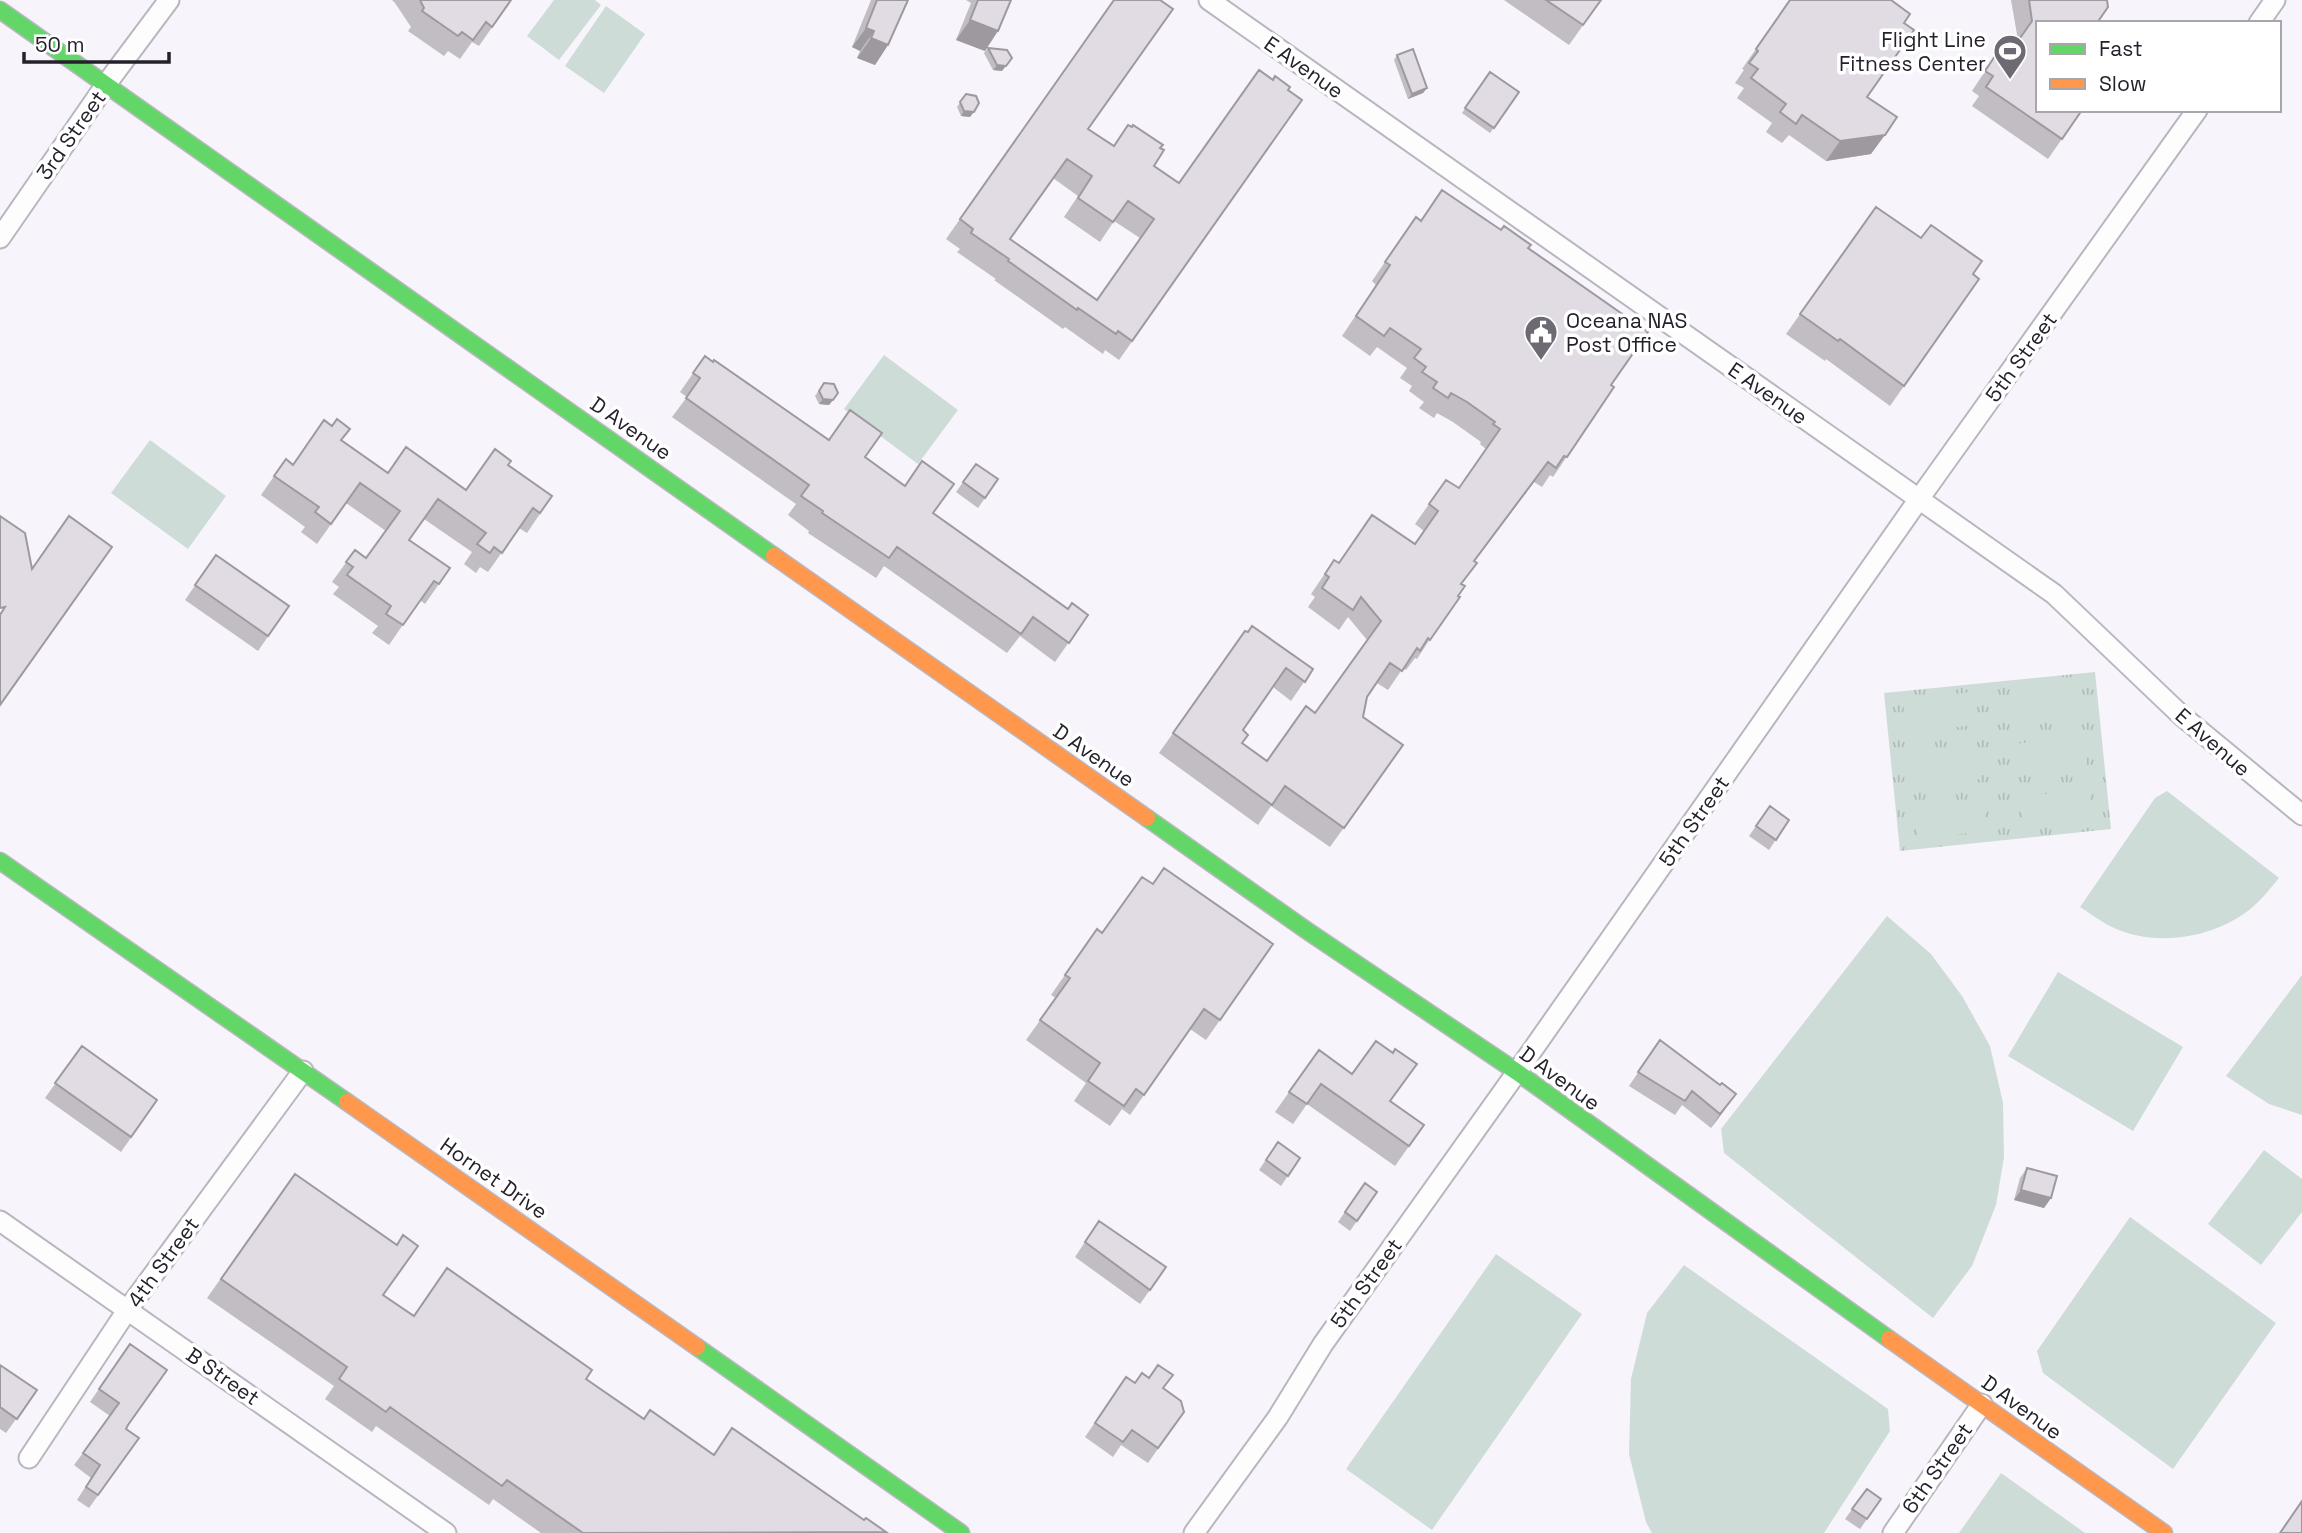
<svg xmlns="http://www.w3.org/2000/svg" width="2302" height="1533" font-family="'Space Grotesk',sans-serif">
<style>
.grass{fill:url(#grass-tufts)}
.pitch{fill:#cedcd7}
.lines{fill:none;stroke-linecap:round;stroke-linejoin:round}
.street-casing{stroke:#bab6c0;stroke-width:23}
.fast-casing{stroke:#bab6c0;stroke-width:19}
.slow-casing{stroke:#bab6c0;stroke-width:19}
.street{stroke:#fefdfe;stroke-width:19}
.fast{stroke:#63d668;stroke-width:16}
.slow{stroke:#ff974d;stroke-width:16}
.wall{fill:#c2bcc3;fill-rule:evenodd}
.shaded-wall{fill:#9e999f}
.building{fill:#e1dbe3;stroke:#9e999f;stroke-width:2;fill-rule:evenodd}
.labels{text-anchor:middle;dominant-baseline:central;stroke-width:7;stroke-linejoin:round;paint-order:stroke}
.poi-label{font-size:21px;fill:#25202c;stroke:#fff;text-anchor:end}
.street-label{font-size:21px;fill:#25202c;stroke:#fff}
</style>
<defs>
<pattern id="grass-tufts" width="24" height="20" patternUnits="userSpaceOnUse" patternTransform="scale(1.75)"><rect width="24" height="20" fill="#cedcd7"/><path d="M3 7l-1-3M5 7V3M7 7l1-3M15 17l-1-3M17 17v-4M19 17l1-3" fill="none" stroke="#b1bcb9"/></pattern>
</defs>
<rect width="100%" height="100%" fill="#f7f4fb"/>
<!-- grass -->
<path class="grass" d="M2095 672 2111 829 1900 851 1884 693Z"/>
<!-- pitch -->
<path class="pitch" d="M554 0H595L601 5 559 60 527 36Z
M606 6 645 34 604 93 565 66Z
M884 355 958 410 918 464 844 409Z
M150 440 226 496 188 549 111 493Z
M2079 683 2082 716 2013 723 2009 691Z
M1972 692 1975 725 1906 732 1903 700Z
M2084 736 2087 768 2018 776 2015 744Z
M1978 747 1981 779 1912 787 1909 755Z
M2089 789 2093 821 2023 828 2020 797Z
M2167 791 2279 878C2269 890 2258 904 2245 913 2208 939 2154 947 2112 927 2101 922 2090 913 2080 907L2155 798Z
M1983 799 1987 831 1918 839 1914 806Z
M1887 916 1931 954 1962 996 1990 1046 2003 1103 2004 1157 1996 1205 1972 1266 1933 1318 1724 1153 1721 1129Z
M2058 972 2183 1047 2133 1131 2008 1056Z
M2302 975V1115L2269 1104 2226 1076Z
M2264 1150 2302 1179V1212L2261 1265 2208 1224Z
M2130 1217 2276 1323 2173 1469 2043 1373 2037 1351Z
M1496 1254 1582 1314 1432 1530 1346 1469Z
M1684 1265 1888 1409 1890 1431 1824 1533H1652L1646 1522 1629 1454 1631 1379 1647 1313Z
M2001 1473 2085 1533H1959Z"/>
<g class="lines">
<defs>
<path id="street" d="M1209 0 2054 594 2182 716 2302 815
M2259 23 2275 0
M0 238 107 83 169 0
M0 1221 446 1533
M29 1458 128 1309 303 1071
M1194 1533 1278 1417 1323 1344 1517 1072 1919 499 2197 110
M1893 1533 1982 1404"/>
<path id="fast" d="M0 10 774 556
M1147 818 1306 930 1517 1072 1889 1339
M0 861 347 1102
M697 1347 961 1533"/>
<path id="slow" d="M774 556 1147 818
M347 1102 697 1347
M1889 1339 2164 1533"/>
</defs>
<!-- street casing -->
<use href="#street" class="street-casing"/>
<!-- fast casing -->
<use href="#fast" class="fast-casing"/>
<!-- slow casing -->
<use href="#slow" class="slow-casing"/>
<!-- street -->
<use href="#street" class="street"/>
<!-- fast -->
<use href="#fast" class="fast"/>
<!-- slow -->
<use href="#slow" class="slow"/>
</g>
<!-- wall -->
<path class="wall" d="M392 0H511L479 46 472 42 460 59 448 51 444 56 408 31 411 27 395 3Z
M871 0H908L888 45 875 65 857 58 860 51 852 47Z
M966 0H1011L985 51 956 40 971 3Z
M1114 0 1088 129 1113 146 1160 148 1154 166 1179 183 1288 90 1302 100 1119 360 1105 350 1103 354 1065 327 1063 329 994 280 996 279 957 252 960 249 946 239ZM1053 178 1078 196 1064 217 1100 242 1114 221 1140 238 1097 300 1010 239Z
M1504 0H1601L1569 45Z
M1790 0 1904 23 1867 97 1871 154 1826 161 1789 135 1782 143 1766 132 1772 123 1737 98 1744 88 1735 83 1744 70 1742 69Z
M2011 0H2107L2097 23 2082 110 2048 159 1972 106 1979 96 1972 91 1997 53 2006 58 2018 40Z
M988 48 1002 71 993 70 984 53Z
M1397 55 1427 88 1423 93 1408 99 1394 60Z
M1490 72 1519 92 1490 133 1462 113Z
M966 94 970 117 961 116 957 107Z
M1876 207 1979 279 1890 406 1826 359 1825 361 1786 334Z
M1416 217 1421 221 1528 249 1611 385 1614 387 1553 477 1550 475 1542 487 1534 482 1475 561 1462 584 1458 596 1417 659 1415 658 1406 670 1403 668 1388 690 1377 683 1367 697 1363 717 1403 745 1330 847 1271 806 1258 825 1159 753 1245 631 1313 669 1291 701 1273 687 1243 730 1242 743 1267 761 1315 713 1367 640 1348 617 1339 630 1308 607 1315 597 1311 594 1334 560 1339 563 1415 544 1424 531 1415 524 1446 480 1459 488 1486 449 1480 444 1481 442 1453 422 1437 413 1434 418 1419 408 1424 402 1409 391 1412 386 1400 378 1407 368 1377 347 1370 356 1342 336 1376 285 1372 281Z
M705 356 829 440 865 457 933 513 1068 609 1088 615 1055 662 1020 636 1007 653 884 566 876 578 808 533 809 531 788 515 796 504 672 417 687 397 680 392Z
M824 383 838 393 829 405 819 404 815 396Z
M332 426 341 440 388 473 466 490 508 465 552 496 527 533 519 528 488 572 480 567 476 573 464 564 472 552 424 519 409 540 450 568 425 604 420 600 389 645 372 633 378 626 333 594 339 587 332 582 355 550 366 558 386 531 346 503 317 544 301 532 305 527 261 495 286 459 293 465Z
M976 464 998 479 978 508 956 492Z
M216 555 289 606 258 651 185 600Z
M1770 806 1789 820 1769 850 1749 836Z
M1153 884 1273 944 1206 1040 1190 1029 1130 1115 1122 1109 1110 1126 1074 1101 1086 1083 1026 1040 1056 998 1051 995 1097 929 1102 933Z
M1660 1040 1720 1085 1736 1094 1711 1128 1682 1105 1675 1115 1629 1086Z
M82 1046 157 1100 121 1152 45 1098Z
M1319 1050 1424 1125 1395 1166 1307 1104 1293 1124 1275 1112Z
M1278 1142 1300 1158 1281 1186 1259 1170Z
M2027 1168 2051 1198 2044 1208 2014 1200 2020 1178Z
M295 1174 383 1295 414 1316 586 1379 644 1419 714 1455 732 1428 864 1520 886 1533H541L493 1499 489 1505 376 1426 372 1432 325 1399 334 1386 207 1298Z
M1365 1183 1377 1192 1350 1231 1338 1222Z
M1099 1221 1166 1267 1140 1304 1075 1257Z
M130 1344 128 1425 126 1429 139 1438 89 1508 77 1500 91 1478 74 1465 110 1416 90 1402Z
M0 1365 37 1390 6 1433 0 1429Z
M1126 1377 1135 1383 1164 1388 1184 1412 1148 1463 1121 1445 1113 1457 1085 1437Z
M1867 1489 1881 1499 1860 1529 1845 1519Z"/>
<!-- shaded-wall -->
<path class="shaded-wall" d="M970 20 998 31 985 51 956 40Z
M866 28 874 31 860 51 852 47Z
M871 38 888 45 875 65 857 58Z
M997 65 1006 66 1002 71 993 70Z
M1427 88 1423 93 1408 99 1412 94Z
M964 111 974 112 970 117 961 116Z
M1885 135 1871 154 1826 161 1840 141Z
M823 399 833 400 829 405 819 404Z
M1548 462 1534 482 1460 580 1474 561Z
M1736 1094 1726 1108 1711 1128 1720 1114Z
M2021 1190 2051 1198 2044 1208 2014 1200Z"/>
<!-- building -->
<path class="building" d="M420 0H511L492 27 486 22 473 40 462 32 458 36 422 11 424 8Z
M877 0H908L888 45 871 38 874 31 866 28Z
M978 0H1011L998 31 970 20Z
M1114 0H1160L1173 9 1088 129 1114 146 1128 125 1132 127 1133 125 1163 145 1160 148 1164 150 1154 166 1179 183 1259 70 1273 80 1275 76 1290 87 1288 90 1302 100 1132 341 1118 331 1116 334 1078 308 1077 310 1008 261 1009 259 971 233 973 229 960 219ZM1067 159 1092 176 1078 198 1113 222 1128 201 1154 219 1097 300 1010 239Z
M1546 0H1601L1583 25Z
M1790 0H1891L1910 14 1904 23 1914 30 1867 97 1897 117 1885 135 1840 141 1802 115 1796 124 1780 112 1786 104 1751 78 1758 69 1749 63 1758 51 1756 49Z
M2029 0H2107L2108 7 2097 23H2038V110H2082L2062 139 1986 87 1993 76 1985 71 1997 53 2006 58 2032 21Z
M988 48 1007 50 1012 58 1006 66 997 65Z
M1413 49 1427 88 1412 94 1397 55Z
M1490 72 1519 92 1494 128 1465 108Z
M966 94 976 96 979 103 974 112 964 111 960 102Z
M1442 190 1501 230 1504 226 1531 245 1528 248 1648 332 1611 385 1614 387 1567 457 1564 456 1556 468 1548 462 1474 561 1477 563 1461 584 1465 586 1458 596 1460 597 1430 640 1428 638 1420 651 1417 648 1402 671 1390 663 1367 697 1363 717 1403 745 1344 828 1285 786 1272 805 1173 733 1245 631 1248 632 1252 626 1313 669 1305 682 1286 668 1243 730 1248 735 1242 743 1267 761 1306 706 1315 713 1381 621 1361 597 1353 610 1322 588 1329 577 1325 574 1334 560 1339 563 1372 515 1415 544 1438 511 1429 504 1446 480 1459 488 1500 429 1493 424 1495 422 1467 402 1451 393 1448 398 1433 388 1437 382 1422 372 1426 367 1414 358 1421 349 1390 328 1384 336 1356 316 1390 265 1385 262 1416 217 1421 221Z
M1876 207 1921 238 1931 225 1982 261 1973 274 1979 279 1904 386 1840 339 1838 341 1800 314Z
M705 356 713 362 714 360 829 440 850 410 882 433 865 457 905 486 922 461 954 484 933 513 1068 609 1072 603 1088 615 1069 643 1033 617 1021 634 897 547 889 558 822 513 823 511 801 496 809 485 686 398 700 378 693 373Z
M824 383 834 384 838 393 833 400 823 399 819 391Z
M337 419 350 429 341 440 388 473 406 447 466 490 495 449 511 461 508 465 552 496 540 513 533 508 502 553 494 547 490 553 477 544 486 533 438 499 409 540 450 568 439 584 434 581 403 625 386 614 391 606 347 575 353 567 346 562 355 550 366 558 400 511 360 483 331 524 315 512 319 507 274 476 286 459 293 465 324 420 332 426Z
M976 464 998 479 985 498 963 482Z
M0 516 25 533 32 569 69 516 112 547 0 705V615L5 607 0 608Z
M216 555 289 606 268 636 195 585Z
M1770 806 1789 820 1776 840 1756 826Z
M1164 868 1273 944 1220 1020 1204 1009 1144 1095 1136 1089 1124 1106 1088 1081 1100 1063 1040 1020 1070 978 1065 975 1097 929 1102 933 1142 877 1153 884Z
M1660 1040 1720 1085 1722 1083 1736 1094 1720 1114 1692 1091 1685 1101 1638 1072Z
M1376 1041 1393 1053 1395 1049 1417 1064 1390 1101 1424 1125 1409 1146 1321 1084 1307 1104 1289 1092 1319 1050 1352 1074Z
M82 1046 157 1100 131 1137 55 1083Z
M1278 1142 1300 1158 1288 1176 1266 1160Z
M2027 1168 2057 1176 2051 1198 2021 1190Z
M295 1174 397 1245 403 1235 418 1246 383 1295 414 1316 447 1268 592 1370 586 1379 644 1419 650 1410 714 1455 732 1428 864 1520 866 1518 886 1532 583 1533 507 1480 502 1486 390 1407 386 1412 339 1379 347 1367 221 1279Z
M1365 1183 1377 1192 1357 1221 1345 1212Z
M1099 1221 1166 1267 1150 1290 1085 1242Z
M130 1344 167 1370 128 1425 126 1429 139 1438 98 1495 86 1487 100 1465 83 1453 119 1403 99 1389Z
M0 1365 37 1390 17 1419 0 1407Z
M1158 1365 1173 1375 1163 1388 1181 1401 1184 1412 1158 1448 1132 1430 1123 1442 1095 1423 1126 1377 1135 1383 1142 1373 1149 1378Z
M1867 1489 1881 1499 1867 1519 1852 1509Z
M2302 1501V1533H2280Z"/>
<!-- icons -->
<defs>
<symbol id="stadium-pin" viewBox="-11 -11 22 30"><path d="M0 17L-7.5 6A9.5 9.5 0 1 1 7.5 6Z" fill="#6e6a74" stroke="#fff"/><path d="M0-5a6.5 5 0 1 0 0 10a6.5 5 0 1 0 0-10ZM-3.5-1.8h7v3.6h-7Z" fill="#fff"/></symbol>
<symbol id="civic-pin" viewBox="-11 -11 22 30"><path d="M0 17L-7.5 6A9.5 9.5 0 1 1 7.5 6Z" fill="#6e6a74" stroke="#fff"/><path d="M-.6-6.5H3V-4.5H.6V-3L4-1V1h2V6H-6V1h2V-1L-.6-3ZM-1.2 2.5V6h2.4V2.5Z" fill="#fff"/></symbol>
</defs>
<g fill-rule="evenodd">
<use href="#stadium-pin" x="1991" y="32" width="38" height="52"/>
<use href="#civic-pin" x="1522" y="313" width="38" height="52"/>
</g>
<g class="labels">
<!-- poi labels -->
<g class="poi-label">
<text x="1986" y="39">Flight Line<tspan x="1986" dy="24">Fitness Center</tspan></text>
<text x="1566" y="320" text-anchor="start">Oceana NAS<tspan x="1566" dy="24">Post Office</tspan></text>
</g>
<!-- street labels -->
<g class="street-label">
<text transform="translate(1304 67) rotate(35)">E Avenue</text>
<text transform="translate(71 135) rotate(-55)">3rd Street</text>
<text transform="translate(2021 357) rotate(-54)">5th Street</text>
<text transform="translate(1768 393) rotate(35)">E Avenue</text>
<text transform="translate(631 428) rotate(35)">D Avenue</text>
<text transform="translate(2213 742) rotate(41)">E Avenue</text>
<text transform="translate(1094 755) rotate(35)">D Avenue</text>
<text transform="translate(1694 821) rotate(-55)">5th Street</text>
<text transform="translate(1560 1078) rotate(36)">D Avenue</text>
<text transform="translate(494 1178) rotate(35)">Hornet Drive</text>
<text transform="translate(163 1262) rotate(-54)">4th Street</text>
<text transform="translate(1366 1283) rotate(-54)">5th Street</text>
<text transform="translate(223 1376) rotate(35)">B Street</text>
<text transform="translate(2022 1407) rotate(36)">D Avenue</text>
<text transform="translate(1937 1468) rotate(-55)">6th Street</text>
</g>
</g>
<!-- legend -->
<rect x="2036" y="21" width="245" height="91" fill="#ffffff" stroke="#a8a6ab" stroke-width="2"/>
<rect x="2050" y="44" width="35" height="10" fill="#63d668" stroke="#a8a6ab" stroke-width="2"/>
<text x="2099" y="56" font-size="21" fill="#25202c">Fast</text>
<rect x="2050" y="79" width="35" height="10" fill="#ff974d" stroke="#a8a6ab" stroke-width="2"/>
<text x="2099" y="91" font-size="21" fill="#25202c">Slow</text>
<!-- scale -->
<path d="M24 52v10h145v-10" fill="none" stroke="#25202c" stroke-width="3.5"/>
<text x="35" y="52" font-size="21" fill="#25202c" stroke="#ffffff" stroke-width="5" paint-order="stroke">50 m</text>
</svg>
